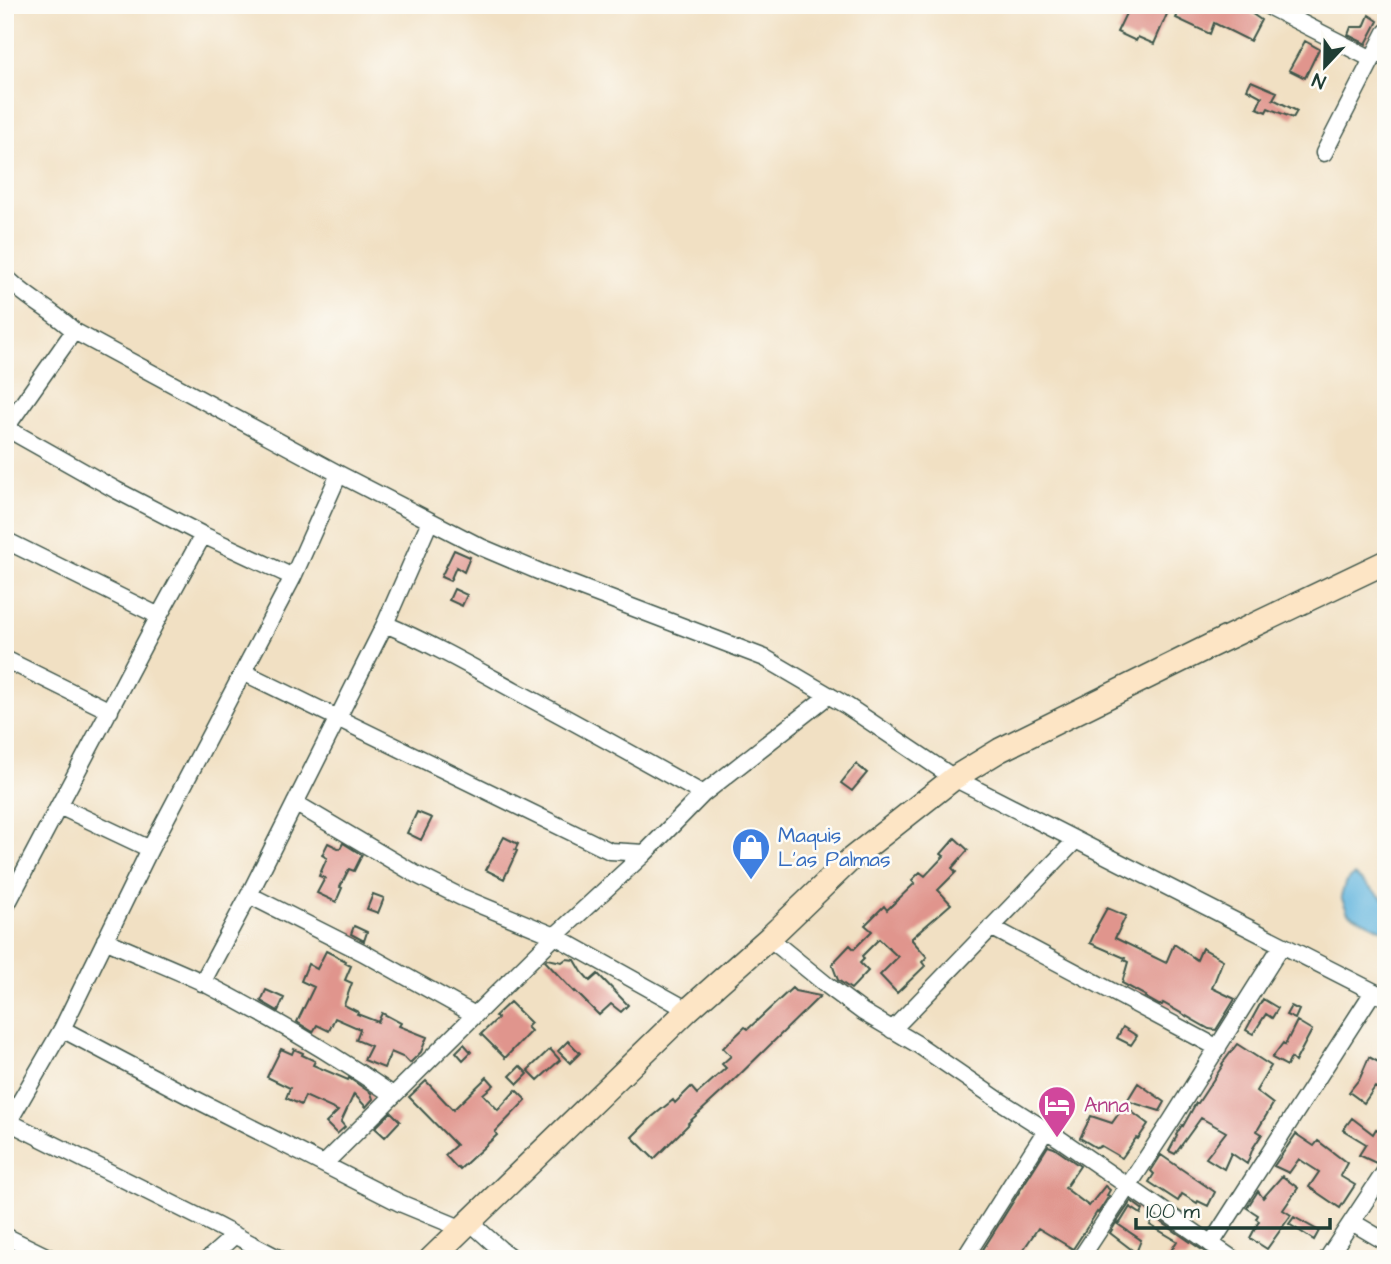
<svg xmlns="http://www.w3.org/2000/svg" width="1391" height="1264" font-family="'Architects Daughter',sans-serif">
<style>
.water{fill:#61b4dd;stroke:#407888;stroke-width:2}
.building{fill:#e0958d}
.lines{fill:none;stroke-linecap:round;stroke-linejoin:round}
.street-casing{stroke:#3e5549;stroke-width:19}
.secondary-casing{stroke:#3e5549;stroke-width:26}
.street{stroke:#fff;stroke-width:16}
.secondary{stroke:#fde5c5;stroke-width:23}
.labels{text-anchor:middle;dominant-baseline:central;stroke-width:5;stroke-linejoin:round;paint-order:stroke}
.shop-label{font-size:21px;fill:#366cbe;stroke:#fdfcf7;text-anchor:start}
.hotel-label{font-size:21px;fill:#b23c85;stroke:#fdfcf7;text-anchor:start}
</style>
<rect width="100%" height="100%" fill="#fdfcf7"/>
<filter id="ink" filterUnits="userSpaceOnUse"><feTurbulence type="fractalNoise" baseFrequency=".0143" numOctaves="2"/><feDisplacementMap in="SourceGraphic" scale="14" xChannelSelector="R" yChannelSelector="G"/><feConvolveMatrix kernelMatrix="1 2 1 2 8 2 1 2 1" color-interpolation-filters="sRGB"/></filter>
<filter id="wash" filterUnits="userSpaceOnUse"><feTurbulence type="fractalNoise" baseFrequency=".00686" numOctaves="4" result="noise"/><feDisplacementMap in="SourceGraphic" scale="28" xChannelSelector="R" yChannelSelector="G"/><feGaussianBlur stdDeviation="1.57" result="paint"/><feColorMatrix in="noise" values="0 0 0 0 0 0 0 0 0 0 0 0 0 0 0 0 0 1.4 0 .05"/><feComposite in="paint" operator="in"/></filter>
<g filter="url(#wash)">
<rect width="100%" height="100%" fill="#f1e0c3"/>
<!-- water -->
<path class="water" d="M1354 875 1386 901V932L1348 913 1341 897 1345 883Z"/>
<g id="blocks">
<!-- building -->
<path class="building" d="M1130 5H1146L1156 10 1158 5H1171L1154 44 1138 37 1136 41 1117 32Z
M1182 5H1236L1245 9 1261 20 1250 41 1214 23 1210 34 1176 18Z
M1369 15 1378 21 1366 44 1348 35 1351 27H1364Z
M1305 41 1319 49 1305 78 1289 70Z
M1251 81 1277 92 1273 99 1297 111 1293 118 1268 108 1266 112 1257 108 1262 97 1247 89Z
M454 550 470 557 464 572 456 567 450 581 441 577Z
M454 589 467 595 462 606 449 600Z
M856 764 867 773 852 791 841 783Z
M417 812 432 818 421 840 407 833Z
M504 837 518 844 515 850 517 851 504 879 486 870Z
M955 838 968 850 952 868 956 872 938 890 951 904 912 938V940L927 957 922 962 925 966 897 993 880 975 898 957 879 939 862 956 864 959 860 963 868 971 851 989 838 980 832 964 850 945 854 949 872 931 865 925 884 906 887 910 915 883 912 880 920 872 925 876 944 856 941 854Z
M328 843 340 849 343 843 362 855 354 871 349 869 340 887 342 888 336 902 317 893 325 878 319 876 327 858 322 855Z
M373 894 384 898 378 913 367 909Z
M1107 908 1126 916 1115 938 1166 963 1174 944 1197 960 1202 948 1223 960 1212 988 1235 999 1216 1030 1209 1029 1163 1003 1162 1005H1159L1145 997 1146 996 1122 983 1128 962 1124 960 1125 958 1090 943 1098 926H1097Z
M354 926 367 932 364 941 351 934Z
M326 951 346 961 345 963 351 966 345 980 352 983 344 1005 358 1012 357 1014 378 1022 382 1013 401 1023 399 1026 427 1037 421 1052 410 1063 405 1058 391 1052 384 1068 364 1060 371 1046 356 1040 360 1029 335 1018 329 1031 317 1025 313 1032 297 1022 314 987 301 981 308 964 317 969Z
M547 959 562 962 566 959 575 960 582 972 590 981 598 974 628 1005 621 1012 611 1004 599 1015 575 991 574 992 545 961Z
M792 988 795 991 820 996 726 1088 688 1123 689 1124 654 1159 632 1137 652 1117 673 1100 675 1103 691 1087 697 1094 726 1068 722 1064 731 1056 723 1048 745 1027 748 1029Z
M266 990 284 998 278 1011 261 1001Z
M1263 999 1278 1008 1272 1018 1266 1014 1253 1034 1246 1030Z
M510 1002 531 1023 527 1027 531 1031 505 1058 481 1034 498 1018 495 1016Z
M1291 1006 1299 1010 1295 1019 1286 1015Z
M1297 1021 1312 1030 1295 1062 1291 1058 1287 1066 1272 1058 1283 1043 1285 1045Z
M1123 1027 1137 1036 1131 1045 1117 1038Z
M568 1041 580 1053 570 1063 558 1051Z
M464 1044 471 1052 463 1060 456 1052Z
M1237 1044 1271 1066 1256 1091 1273 1104 1257 1131 1262 1134 1253 1148 1247 1164 1231 1153 1224 1169 1206 1158 1226 1132 1201 1118 1175 1154 1169 1151 1177 1136 1176 1135 1182 1125 1183 1126 1196 1103H1198L1223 1065 1222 1064Z
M281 1049 292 1054 294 1049 303 1053 302 1055 315 1061 313 1065 348 1080 349 1078 365 1089 371 1093 373 1099 366 1107 354 1094 341 1122 345 1127 337 1134 326 1123 338 1111 305 1096 301 1105 286 1098 290 1088 267 1077Z
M550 1049 560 1060 538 1080 528 1070Z
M1369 1057 1386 1066V1094L1375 1087 1364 1103 1349 1092 1360 1078Z
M520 1066 528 1074 518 1084 510 1076Z
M487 1077 494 1085 483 1094 498 1110 516 1090 526 1100 495 1132 497 1135 460 1169 458 1167 457 1168 445 1155 456 1145 409 1097 426 1081 453 1110Z
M1138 1083 1165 1102 1160 1111 1127 1101Z
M1124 1106 1148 1124 1138 1139 1136 1138 1122 1158 1101 1146 1097 1148 1080 1138 1091 1116 1112 1123Z
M391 1112 400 1121 385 1137 375 1128Z
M1352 1118 1373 1134 1376 1129 1386 1136V1147L1376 1163 1359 1155 1366 1144 1343 1130Z
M1296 1134 1314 1146 1318 1141 1347 1163 1340 1176 1355 1185 1340 1208 1309 1187 1319 1172 1299 1159 1289 1173 1274 1166Z
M1048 1146 1054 1148 1080 1166 1065 1188 1089 1206 1105 1186 1110 1190 1107 1195 1109 1196 1098 1213 1097 1212 1073 1249 1038 1228 1017 1259H977Z
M1161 1155 1215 1192 1208 1206 1198 1201 1197 1203 1182 1194 1178 1201 1149 1182 1154 1174 1151 1171Z
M1282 1176 1298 1188 1283 1210 1291 1215 1267 1249 1250 1238 1259 1221 1256 1219 1258 1215 1247 1208 1258 1191 1263 1198Z
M1131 1201 1143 1210 1141 1214 1130 1207 1120 1223 1117 1222Z
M1154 1217 1205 1252 1214 1259H1200L1191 1253 1187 1259H1166L1177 1241 1150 1225Z
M1294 1217 1319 1231 1314 1240 1289 1224Z
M1116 1223 1141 1240 1136 1253 1110 1233Z"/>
</g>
</g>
<g filter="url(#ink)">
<use href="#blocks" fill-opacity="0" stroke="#3e5549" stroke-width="2"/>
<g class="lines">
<defs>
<path id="street" d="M1266 5 1372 59
M1324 153 1386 32
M5 276C25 298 53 310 74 331L339 474 481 547 545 574 765 658 847 706 954 778 1386 998
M6 428 116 490 203 535 293 577
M5 429 74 331
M5 540 159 616
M385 624C430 643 472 667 514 690 578 724 641 759 703 794
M5 659 110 711
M243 672 610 851 645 853
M295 803 417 875 461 897 555 936 688 1010
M59 806 150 849
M249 895 362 952 475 1015
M5 908 159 616 203 535
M991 927 1218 1048
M769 938 828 986 863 1012 917 1044 1000 1101 1060 1139 1233 1259
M105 940C138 955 172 968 204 983 269 1016 333 1054 393 1095
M202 983 249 895 385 624 430 521
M62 1029 187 1095 400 1203 463 1229
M892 1030 1075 841
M5 1120 217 1226 280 1259
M5 1125 9 1121 62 1029 150 849 293 577 339 474
M324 1164 555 936 645 853 703 794 829 695
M470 1222 500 1249 513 1259
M1352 1222 1386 1242
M5 1236 52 1259
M1211 1244 1373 992
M208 1259 235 1235
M964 1259 1046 1130
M1080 1259 1171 1121 1282 945
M1327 1259 1386 1170"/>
<path id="secondary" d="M431 1259 688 1010 769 938 850 860 954 778 1000 750 1210 646 1386 562"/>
</defs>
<!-- street casing -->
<use href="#street" class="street-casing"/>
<!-- secondary casing -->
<use href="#secondary" class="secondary-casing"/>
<!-- street -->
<use href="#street" class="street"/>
<!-- secondary -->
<use href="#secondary" class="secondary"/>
</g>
</g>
<!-- icons -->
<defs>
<symbol id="shop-pin" viewBox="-11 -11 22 30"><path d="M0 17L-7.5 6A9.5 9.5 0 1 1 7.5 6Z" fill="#3f7fe0" stroke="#fdfcf7"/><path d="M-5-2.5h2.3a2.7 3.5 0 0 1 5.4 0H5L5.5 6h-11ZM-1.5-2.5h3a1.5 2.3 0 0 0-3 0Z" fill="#fff"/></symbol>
<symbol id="hotel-pin" viewBox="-11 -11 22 30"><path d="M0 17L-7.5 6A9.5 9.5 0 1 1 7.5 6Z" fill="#d1479c" stroke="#fdfcf7"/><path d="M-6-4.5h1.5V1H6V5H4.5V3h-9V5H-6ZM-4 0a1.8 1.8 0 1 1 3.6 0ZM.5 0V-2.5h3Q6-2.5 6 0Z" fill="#fff"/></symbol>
</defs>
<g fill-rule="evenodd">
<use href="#shop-pin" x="729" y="825" width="44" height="60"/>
<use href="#hotel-pin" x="1035" y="1083" width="44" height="60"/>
</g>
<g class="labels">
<!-- shop labels -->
<g class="shop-label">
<text x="778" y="835">Maquis<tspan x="778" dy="24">L'as Palmas</tspan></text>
</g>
<!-- hotel labels -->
<g class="hotel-label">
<text x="1084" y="1105">Anna</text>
</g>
</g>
<!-- margin -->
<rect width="1391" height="1264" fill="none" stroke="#fdfcf7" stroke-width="28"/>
<!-- north arrow -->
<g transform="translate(1325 66) rotate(202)" stroke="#fdfcf7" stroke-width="5" paint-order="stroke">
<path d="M0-5L12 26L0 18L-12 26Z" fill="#1f3d34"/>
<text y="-10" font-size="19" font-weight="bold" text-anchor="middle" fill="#1f3d34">N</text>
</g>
<!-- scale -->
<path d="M1136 1218v10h194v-10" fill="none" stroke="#1f3d34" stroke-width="3.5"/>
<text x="1146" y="1218" font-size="21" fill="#1f3d34" stroke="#fdfcf7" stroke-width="5" paint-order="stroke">100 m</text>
</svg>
